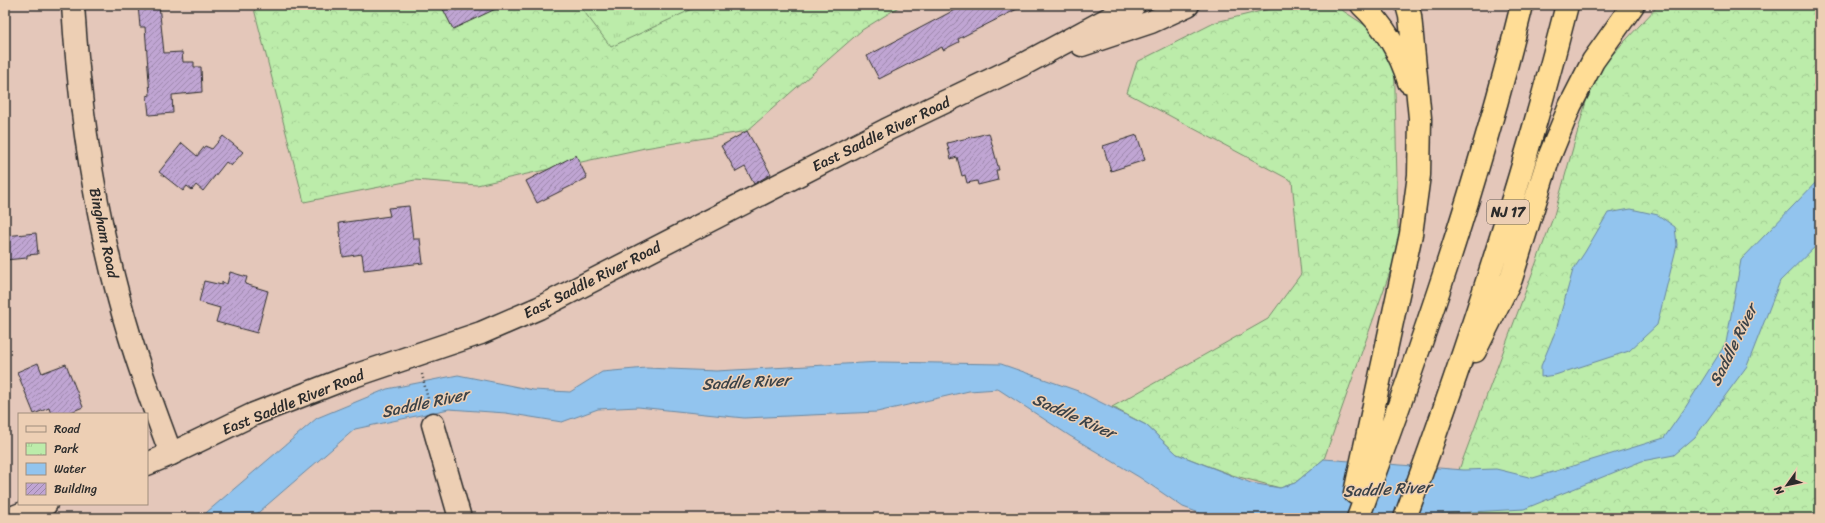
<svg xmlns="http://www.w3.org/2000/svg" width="1825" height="523" font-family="Sriracha,sans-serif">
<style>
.forest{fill:url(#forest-crowns);stroke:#748c6a}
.park{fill:url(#park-tufts);stroke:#748c6a}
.water{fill:#92c4ee;stroke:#6987a0}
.building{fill:url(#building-hatch);stroke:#2b2b2b}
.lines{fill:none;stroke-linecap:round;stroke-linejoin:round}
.minor-casing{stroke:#2b2b2b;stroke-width:25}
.secondary-casing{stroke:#2b2b2b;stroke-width:25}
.trunk-casing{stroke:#2b2b2b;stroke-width:25}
.path{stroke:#2b2b2b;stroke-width:2.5;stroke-dasharray:1 3;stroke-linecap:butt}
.minor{stroke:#edcfb4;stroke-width:22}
.secondary{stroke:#edcfb4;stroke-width:22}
.trunk{stroke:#ffdd96;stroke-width:22}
.labels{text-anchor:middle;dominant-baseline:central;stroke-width:3;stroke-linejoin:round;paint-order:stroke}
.shield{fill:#edcfb4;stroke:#655c54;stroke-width:1}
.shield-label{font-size:14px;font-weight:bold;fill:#2b2b2b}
.street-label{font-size:15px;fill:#2b2b2b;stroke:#edcfb4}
.water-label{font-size:16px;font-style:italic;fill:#3a4248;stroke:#edcfb4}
</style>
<defs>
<pattern id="forest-crowns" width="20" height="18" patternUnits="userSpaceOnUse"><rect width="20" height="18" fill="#bcecaa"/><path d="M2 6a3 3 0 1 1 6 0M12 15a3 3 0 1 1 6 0" fill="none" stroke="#a2cb92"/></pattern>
<pattern id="park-tufts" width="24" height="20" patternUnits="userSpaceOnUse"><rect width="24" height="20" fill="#bcecaa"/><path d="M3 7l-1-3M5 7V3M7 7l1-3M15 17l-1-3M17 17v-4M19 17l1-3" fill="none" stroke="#a2cb92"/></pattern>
<pattern id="building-hatch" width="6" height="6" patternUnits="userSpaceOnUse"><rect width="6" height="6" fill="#c0a5d3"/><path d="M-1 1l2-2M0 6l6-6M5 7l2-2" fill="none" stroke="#9c87ab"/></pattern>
</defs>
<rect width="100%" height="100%" fill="#e4c7ba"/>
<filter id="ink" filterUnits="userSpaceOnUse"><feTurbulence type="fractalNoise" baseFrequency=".025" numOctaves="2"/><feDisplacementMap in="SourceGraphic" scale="8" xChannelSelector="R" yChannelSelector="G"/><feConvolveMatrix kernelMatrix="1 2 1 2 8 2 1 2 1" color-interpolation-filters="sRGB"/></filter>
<g filter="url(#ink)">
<!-- forest -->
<path class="forest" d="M253 5H902L862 30 747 131 645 148 477 185 415 180 304 202Z
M1286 5H1334L1394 44 1398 229 1408 221 1324 459 1295 483 1280 488 1232 475 1177 454 1146 425 1112 407 1268 319 1301 274 1292 181 1127 93 1137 62 1216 22Z
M1659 5H1820V518H1441L1554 215 1595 70 1608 59Z"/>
<!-- park -->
<path class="park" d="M579 5H701L611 47Z"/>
<!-- water -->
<path class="water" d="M1820 178V242L1780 281 1747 366 1695 437 1674 455 1642 461 1524 509 1366 518H1213L1183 507 1139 477 1070 436 998 389 969 391 877 412 744 418 638 407 598 409 562 422 506 413 449 409 355 429 252 518H200L317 418 387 389 458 375 533 390 570 392 602 372 646 368 716 371 881 362 1001 364 1078 391 1146 425 1177 454 1251 483 1280 488 1295 483 1324 459 1464 470 1496 469 1533 478 1664 438 1685 408 1726 343 1741 260Z
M1631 209 1658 215 1675 227 1677 245 1657 325 1629 351 1555 375 1541 377V366L1556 330 1573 270 1585 252 1608 213Z"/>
<!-- building -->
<path class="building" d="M138 5H159L164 53 182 52 183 62H194V67H201L202 92 172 95 173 113 149 115 147 96 150 95 145 27H140Z
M441 5H504L453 29Z
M964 5H1025L958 39 959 42 943 50 942 47 879 79 867 56Z
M747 131 771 174 754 184 745 167 736 172 721 146Z
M989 133 999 170H996L998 180 978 185 977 181 967 183 965 175 962 176 957 157 951 159 947 143Z
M1137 135 1145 160 1111 171 1103 146Z
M223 136 243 152 231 166 226 162 203 191 196 185 192 190 187 186 183 191 159 172 182 143 197 156 205 146 212 149Z
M576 155 587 178 537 203 526 181Z
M409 206 413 239H420L423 263 364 270 362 254 343 257 339 223 390 216 388 208Z
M36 233 38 254 27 255V258L5 260V236Z
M230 272 247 277 245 284 268 291 257 333 216 322 220 308 199 302 204 281 222 285V282L227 284Z
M38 363 42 373 66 364 83 407 66 414H51L49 408 34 414 17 372Z"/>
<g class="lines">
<defs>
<path id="minor" d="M73 5C79 104 93 202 119 299 133 352 152 403 171 454
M433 424 460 518"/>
<path id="secondary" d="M1082 45 1151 22 1188 5
M147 464 171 454 254 414 342 380 481 333 539 308 886 130 1024 64 1134 5
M11 518 46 504"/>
<path id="trunk" d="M1362 5C1384 25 1401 54 1409 82
M1475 351 1511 279 1548 160 1570 106 1593 61 1633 5
M1355 493 1411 234 1419 175 1420 118 1410 16 1407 5
M1358 518C1421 349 1479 180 1522 5
M1405 518C1467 350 1523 179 1567 5"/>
</defs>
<!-- minor casing -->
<use href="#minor" class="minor-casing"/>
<!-- secondary casing -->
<use href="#secondary" class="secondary-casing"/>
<!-- trunk casing -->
<use href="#trunk" class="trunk-casing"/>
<!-- path -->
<path class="path" d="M422 374 429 404"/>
<!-- minor -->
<use href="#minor" class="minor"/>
<!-- secondary -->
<use href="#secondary" class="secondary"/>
<!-- trunk -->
<use href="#trunk" class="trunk"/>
</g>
</g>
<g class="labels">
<!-- shield labels -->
<rect class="shield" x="1487" y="200" width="42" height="24" rx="3"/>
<g class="shield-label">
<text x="1508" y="212">NJ 17</text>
</g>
<!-- street labels -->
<g class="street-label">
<text transform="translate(881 134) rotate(-26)">East Saddle River Road</text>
<text transform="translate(104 233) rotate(78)">Bingham Road</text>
<text transform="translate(592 280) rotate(-27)">East Saddle River Road</text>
<text transform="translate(293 402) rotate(-22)">East Saddle River Road</text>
</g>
<!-- water labels -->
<g class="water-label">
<text transform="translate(1733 345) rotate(-64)">Saddle River</text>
<text transform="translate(746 382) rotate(-3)">Saddle River</text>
<text transform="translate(425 403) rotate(-12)">Saddle River</text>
<text transform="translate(1074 416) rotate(24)">Saddle River</text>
<text transform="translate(1387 489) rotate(-3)">Saddle River</text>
</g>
</g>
<!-- margin -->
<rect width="1825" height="523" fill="none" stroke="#edcfb4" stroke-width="20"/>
<rect x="10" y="10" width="1805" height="503" fill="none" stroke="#2b2b2b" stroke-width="1.5" filter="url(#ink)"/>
<!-- legend -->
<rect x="18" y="413" width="130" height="92" fill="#edcfb4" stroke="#9f8d7d"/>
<rect x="26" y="426" width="20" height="6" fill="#edcfb4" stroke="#9f8d7d"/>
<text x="54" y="433" font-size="12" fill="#2b2b2b">Road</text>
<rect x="26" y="443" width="20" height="12" fill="url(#park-tufts)" stroke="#9f8d7d"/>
<text x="54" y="453" font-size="12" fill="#2b2b2b">Park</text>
<rect x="26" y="463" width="20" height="12" fill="#92c4ee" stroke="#9f8d7d"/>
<text x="54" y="473" font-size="12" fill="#2b2b2b">Water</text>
<rect x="26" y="483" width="20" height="12" fill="url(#building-hatch)" stroke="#9f8d7d"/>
<text x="54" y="493" font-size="12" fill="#2b2b2b">Building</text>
<!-- north arrow -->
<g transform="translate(1787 485) rotate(237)" stroke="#edcfb4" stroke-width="3" paint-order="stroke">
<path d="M0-3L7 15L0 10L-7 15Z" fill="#2b2b2b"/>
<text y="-6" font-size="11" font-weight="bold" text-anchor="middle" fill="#2b2b2b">N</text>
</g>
</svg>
